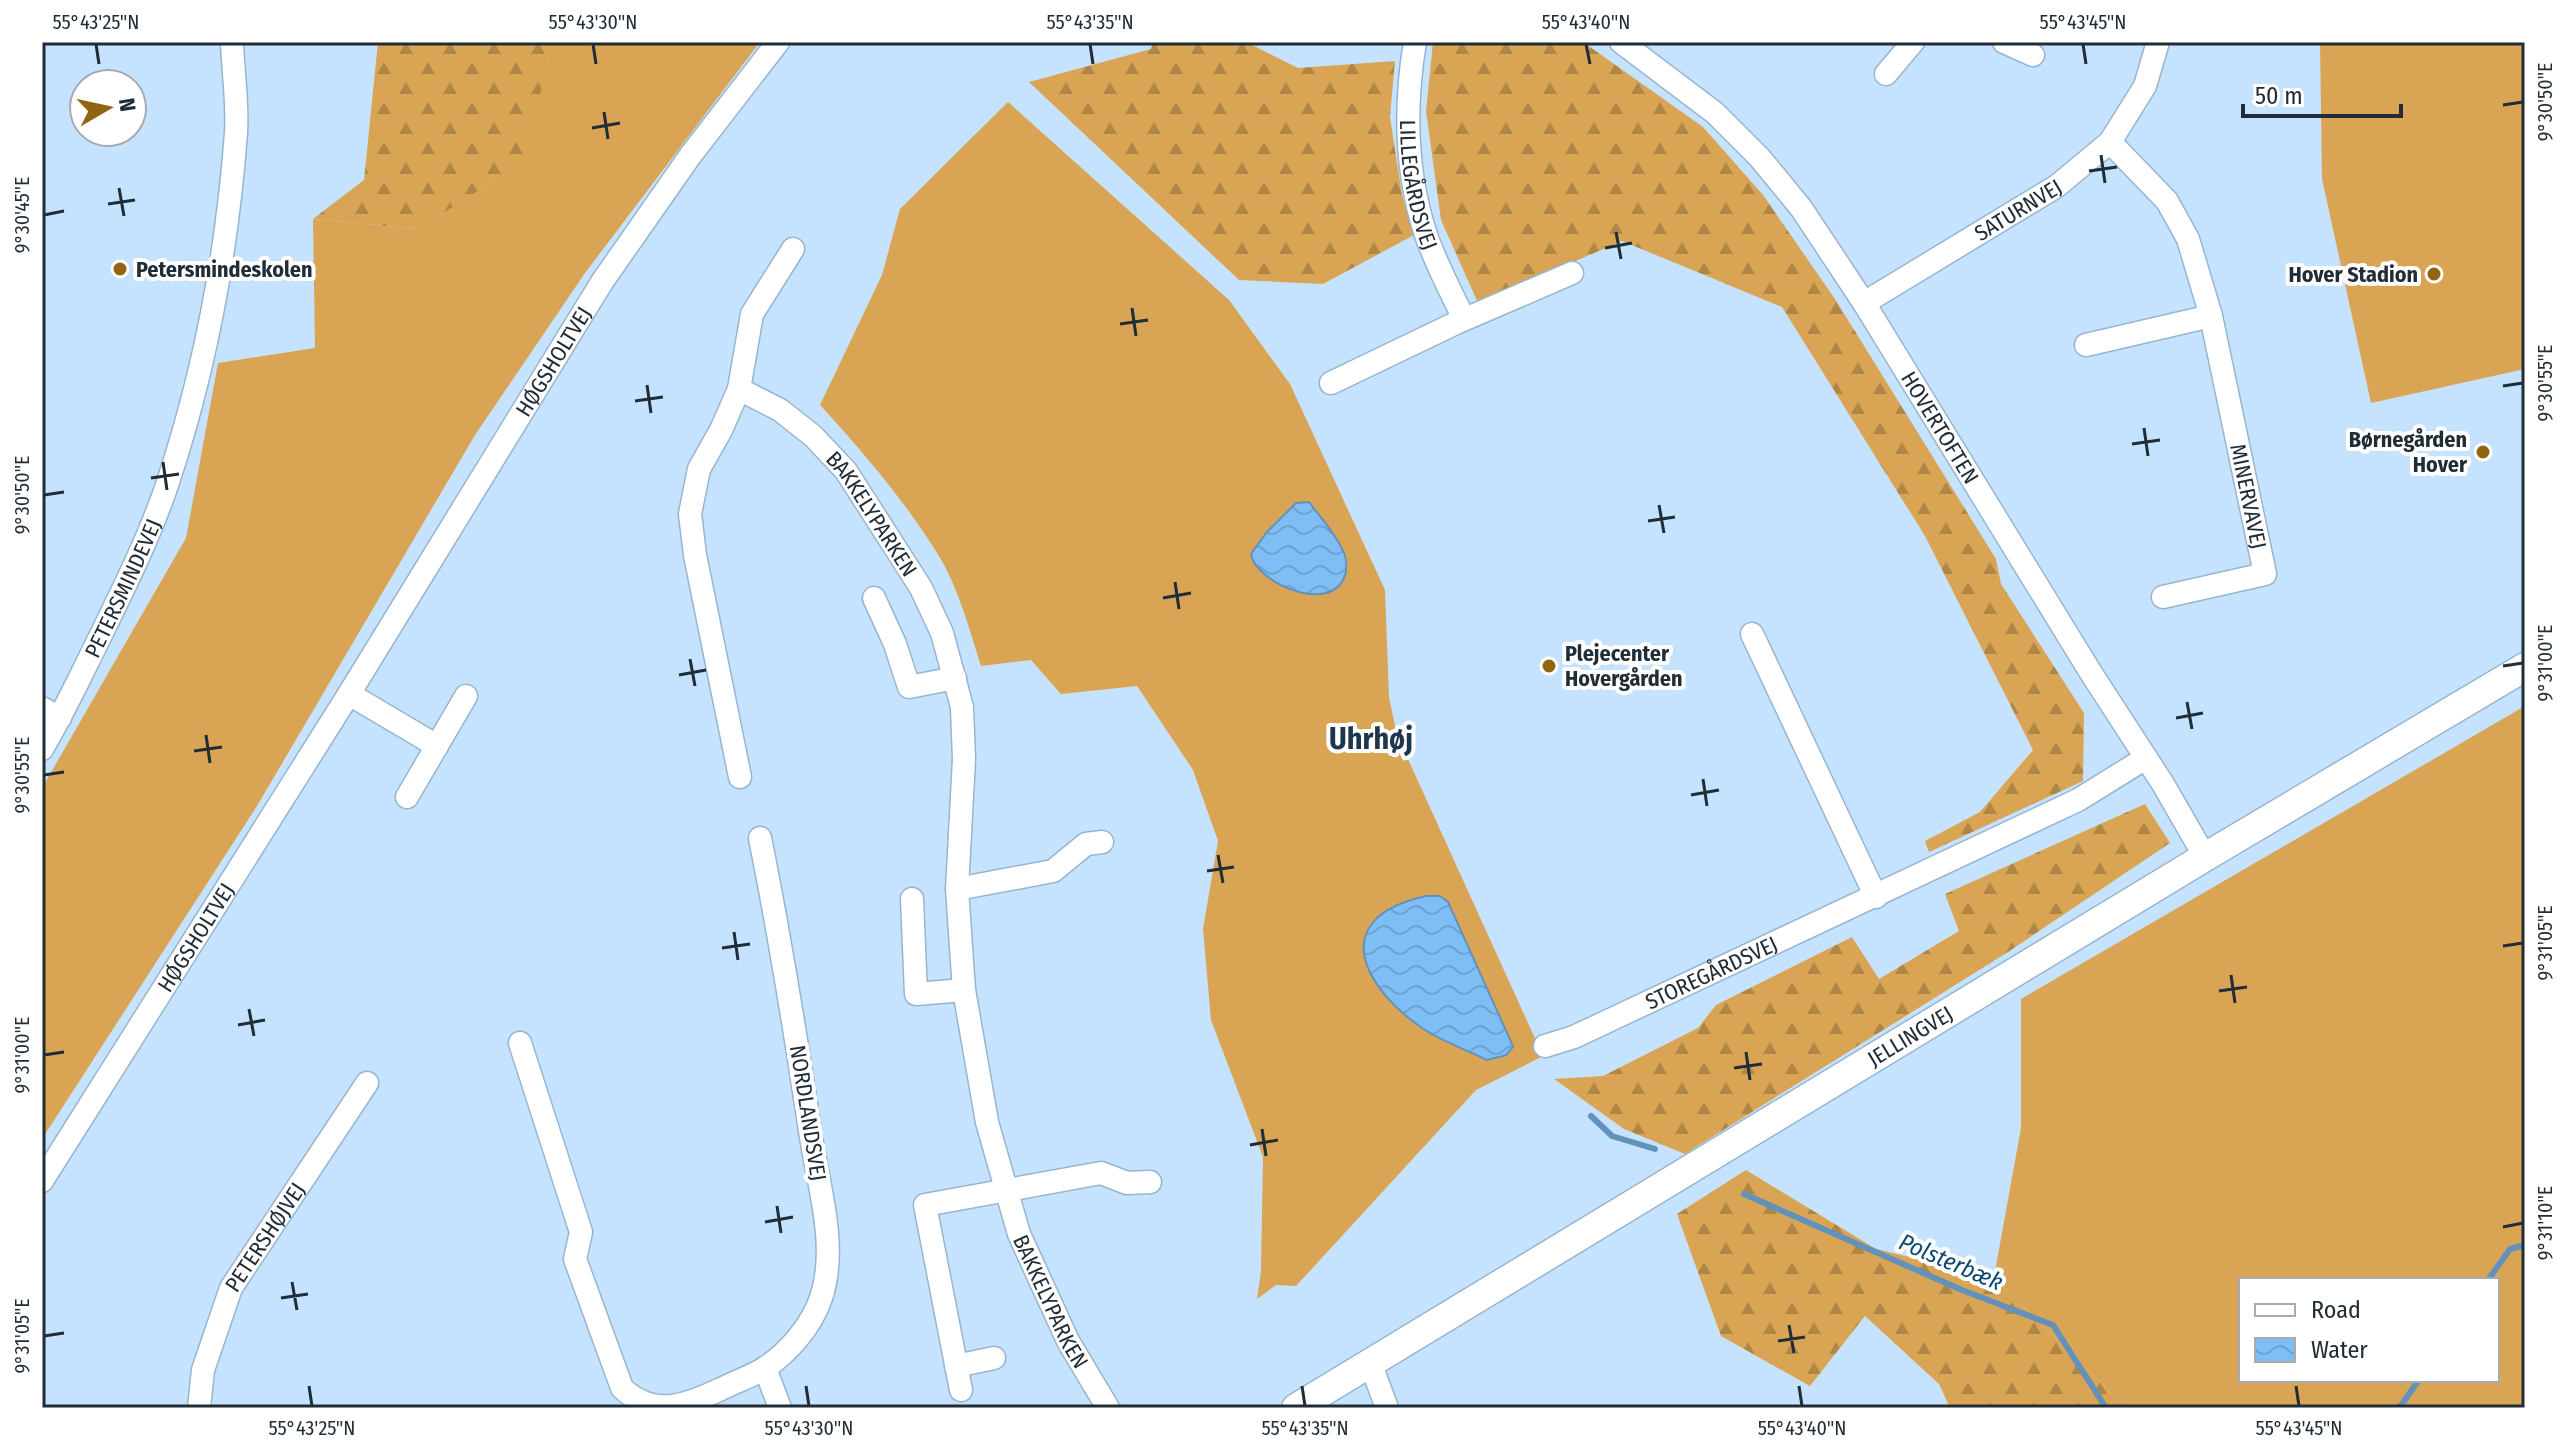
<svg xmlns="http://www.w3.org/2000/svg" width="2567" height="1450" font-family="'Fira Sans Condensed',sans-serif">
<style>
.grass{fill:#daa455;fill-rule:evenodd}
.forest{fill:url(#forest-firs)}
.water{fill:url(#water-waves);stroke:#6292bc;stroke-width:2}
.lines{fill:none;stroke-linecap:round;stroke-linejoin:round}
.stream{stroke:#6292bc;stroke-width:6}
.minor-casing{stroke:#98b5d0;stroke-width:25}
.major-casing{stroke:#98b5d0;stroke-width:31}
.minor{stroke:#fff;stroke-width:22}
.major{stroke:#fff;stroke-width:28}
.ticks{fill:none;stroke:#202c36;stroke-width:3}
.poi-dot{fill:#926311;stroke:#fff;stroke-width:3}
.labels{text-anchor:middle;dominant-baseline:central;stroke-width:8;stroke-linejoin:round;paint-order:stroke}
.street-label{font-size:22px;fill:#202c36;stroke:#fff}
.poi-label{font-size:22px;font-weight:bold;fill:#202c36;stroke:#fff;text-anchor:start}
.water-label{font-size:24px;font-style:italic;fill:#0c4975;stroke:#fff}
.district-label{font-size:30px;font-weight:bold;fill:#1d364c;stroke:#fff}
.neatline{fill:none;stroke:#202c36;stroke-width:3}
.ticks-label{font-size:20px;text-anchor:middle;fill:#202c36}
</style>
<defs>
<pattern id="forest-firs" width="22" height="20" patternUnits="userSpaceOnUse" patternTransform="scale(2)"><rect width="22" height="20" fill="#daa455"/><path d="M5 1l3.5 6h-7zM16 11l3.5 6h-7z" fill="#b08647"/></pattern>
<pattern id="water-waves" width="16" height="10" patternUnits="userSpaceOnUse" patternTransform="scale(2)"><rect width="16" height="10" fill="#7fbef5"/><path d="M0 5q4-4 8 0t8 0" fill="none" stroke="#6da3d3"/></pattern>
</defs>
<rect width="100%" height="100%" fill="#c5e3fe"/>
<!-- grass -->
<path class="grass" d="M568 42H760L585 273 475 435 257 806 42 1139V788L186 538 218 363 315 348 313 219 418 229 523 162 550 52Z
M2320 42H2525V369L2371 403 2322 179Z
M1008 102 1229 300 1290 384 1385 590 1389 697 1397 735 1543 1056 1476 1090 1296 1286 1276 1285 1257 1299 1261 1271 1263 1157 1211 1020 1203 929 1218 841 1193 770 1137 686 1061 694 1031 660 981 666C970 631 958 587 939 556 905 501 863 452 820 405L882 275 900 209Z
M2525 706V1408H2126L1994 1277 2021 1128V999ZM2241 1280H2497V1380H2241Z"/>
<!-- forest -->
<path class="forest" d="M378 42H568L550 53 524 162 418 229 313 219 364 180Z
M1153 42 1250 44 1298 68 1395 61 1390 117 1402 195 1414 235 1323 284 1239 280 1029 82 1151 49Z
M1433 42H1583L1703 127 1763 195 1835 299 1996 559 2001 584 2084 713 2083 781 1929 852 1925 841 1980 812 2033 750 1925 536 1782 307 1622 241 1478 303 1441 220 1426 111Z
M2145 804 2170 843 2008 952 1685 1154 1624 1129 1554 1079 1603 1076 1698 1028 1716 1005 1852 937 1879 979 1959 931 1945 894Z
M1746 1170 1876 1249 1994 1277 2126 1408H1950L1939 1384 1865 1316 1810 1386 1721 1336 1677 1214Z"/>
<!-- water -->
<path class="water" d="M1309 502C1320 517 1337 535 1344 553 1347 561 1347 571 1344 578 1329 614 1256 583 1251 554L1267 532 1296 503Z
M1426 896H1440L1448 902 1512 1044 1513 1047 1506 1055 1487 1060C1467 1050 1444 1042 1425 1030 1362 988 1326 918 1426 896Z"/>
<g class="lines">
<!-- stream -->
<path class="stream" d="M1591 1116 1612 1136 1655 1149
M1744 1194 1962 1290 2053 1325 2106 1408
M2488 1280 2510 1249 2525 1245
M2399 1408 2419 1380"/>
<defs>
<g id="minor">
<path id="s1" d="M1415 42C1404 108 1405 171 1426 235 1436 264 1451 292 1464 319"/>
<path id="s2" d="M1621 42 1715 113 1760 158 1801 208 1864 303 2091 673 2163 784 2205 857"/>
<path d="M2004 42 2033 55"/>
<path d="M1886 74 1913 42"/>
<path id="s3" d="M2110 142 2167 201 2188 239 2211 316 2265 574 2163 597"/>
<path id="s4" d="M1864 303 2057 186 2110 142 2145 86 2158 42"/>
<path d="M2086 345 2211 316"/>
<path d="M1331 383 1456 323 1572 273"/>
<path id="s5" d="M739 389 780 410 813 436 846 471 921 588 942 633 962 707 964 759 957 889 964 990 987 1122 1019 1234 1068 1341 1108 1408"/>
<path d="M874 598 895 644 909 687 955 678"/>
<path d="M1752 634 1876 897"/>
<path d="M349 694 437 746"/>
<path d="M42 708 60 718"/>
<path id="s6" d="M42 749C63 714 80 677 98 641 123 590 149 538 167 485 205 371 227 253 236 133 238 103 233 72 232 42"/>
<path d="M740 777 695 555 690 514 699 469 721 430 739 389 752 314 793 249"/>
<path d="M407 797 466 696"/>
<path d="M957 889 1053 871 1086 844 1102 842"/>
<path d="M912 899 916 994 964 990"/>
<path d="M520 1043 581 1232 575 1259 622 1388C654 1418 685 1406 721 1389 735 1382 752 1376 765 1368 789 1352 812 1325 821 1298 838 1247 819 1188 811 1137 796 1037 780 937 760 838"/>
<path id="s7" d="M1545 1046 1574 1037 2078 800 2146 758"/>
<path id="s8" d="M42 1181 349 694 602 282 690 156 778 42"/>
<path d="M1370 1362 1387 1408"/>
<path d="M956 1366 994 1358"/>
<path d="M765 1368 780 1408"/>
<path d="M961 1390 925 1205 1101 1173 1127 1183 1150 1182"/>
<path id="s9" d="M199 1408 203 1370 231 1288 367 1083"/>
</g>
<g id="major">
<path id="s10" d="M1296 1408 2205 857 2525 667"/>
</g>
</defs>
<!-- minor casing -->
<use href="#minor" class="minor-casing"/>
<!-- major casing -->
<use href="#major" class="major-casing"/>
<!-- minor -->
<use href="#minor" class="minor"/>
<!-- major -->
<use href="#major" class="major"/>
</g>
<!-- ticks -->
<path class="ticks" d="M96 44 99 64M593 44 596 64M1090 44 1093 64M1586 44 1590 64M2083 44 2086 64M2503 105 2523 102M604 112 608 139M592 128 620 123M2101 155 2105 183M2089 171 2117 167M119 188 124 216M108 204 135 200M44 215 64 211M1616 232 1621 259M1605 248 1632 243M1132 308 1136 336M1120 324 1148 320M647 385 651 413M2503 386 2523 383M635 401 663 397M2144 428 2148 456M2132 444 2160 440M163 462 167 490M151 478 179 474M44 495 64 492M1659 505 1664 533M1648 521 1675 517M1175 582 1179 609M1163 598 1191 593M690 659 695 686M2503 666 2523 663M679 675 706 670M2187 702 2192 729M2176 718 2203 713M206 735 210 763M194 751 222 747M44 775 64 772M1703 779 1707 806M1691 795 1719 790M1218 855 1223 883M1207 871 1234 867M734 932 738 960M2503 946 2523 943M722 948 750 944M2231 975 2235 1003M2219 991 2247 987M249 1009 254 1036M238 1025 265 1020M1746 1052 1750 1080M44 1055 64 1052M1734 1068 1762 1064M1262 1129 1266 1156M1250 1145 1278 1140M777 1206 781 1233M765 1222 793 1217M2503 1227 2523 1223M292 1282 297 1310M281 1298 308 1294M1789 1325 1794 1353M44 1336 64 1333M1778 1341 1805 1337M309 1386 312 1406M806 1386 809 1406M1302 1386 1305 1406M1799 1386 1802 1406M2296 1386 2299 1406"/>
<!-- markers -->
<g class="poi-dot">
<circle cx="120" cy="269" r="8"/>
<circle cx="2434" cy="274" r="8"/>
<circle cx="2483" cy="452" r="8"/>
<circle cx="1549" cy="666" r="8"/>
</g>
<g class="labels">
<!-- street labels -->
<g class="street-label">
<text stroke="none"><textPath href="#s1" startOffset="144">LILLEGÅRDSVEJ</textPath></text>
<text stroke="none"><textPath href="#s4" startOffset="180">SATURNVEJ</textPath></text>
<text stroke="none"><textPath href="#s8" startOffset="966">HØGSHOLTVEJ</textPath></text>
<text stroke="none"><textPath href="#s2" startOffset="506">HOVERTOFTEN</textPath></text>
<text stroke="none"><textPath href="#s3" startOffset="390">MINERVAVEJ</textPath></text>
<text stroke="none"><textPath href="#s5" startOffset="186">BAKKELYPARKEN</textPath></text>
<text stroke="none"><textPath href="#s6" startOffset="180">PETERSMINDEVEJ</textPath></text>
<text stroke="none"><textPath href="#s8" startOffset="288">HØGSHOLTVEJ</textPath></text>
<text stroke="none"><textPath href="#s7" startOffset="182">STOREGÅRDSVEJ</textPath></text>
<text stroke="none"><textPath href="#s10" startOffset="718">JELLINGVEJ</textPath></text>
<text transform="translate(808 1113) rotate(81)">NORDLANDSVEJ</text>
<text stroke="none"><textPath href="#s9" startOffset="186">PETERSHØJVEJ</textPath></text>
<text stroke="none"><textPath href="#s5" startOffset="1010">BAKKELYPARKEN</textPath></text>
</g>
<!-- poi labels -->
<g class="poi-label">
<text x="136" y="269">Petersmindeskolen</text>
<text x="2418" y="274" text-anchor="end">Hover Stadion</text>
<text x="2467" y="439" text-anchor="end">Børnegården<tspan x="2467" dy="25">Hover</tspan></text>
<text x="1565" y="653">Plejecenter<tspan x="1565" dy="25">Hovergården</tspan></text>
</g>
<!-- water labels -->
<g class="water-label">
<text transform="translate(1951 1262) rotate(23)">Polsterbæk</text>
</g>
<!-- district labels -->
<g class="district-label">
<text x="1371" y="739">Uhrhøj</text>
</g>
</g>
<!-- border -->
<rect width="2567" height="1450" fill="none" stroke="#ffffff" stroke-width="88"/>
<!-- legend -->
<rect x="2239" y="1278" width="260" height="104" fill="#ffffff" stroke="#a6abaf" stroke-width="2"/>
<rect x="2255" y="1304" width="40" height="12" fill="#ffffff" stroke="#a6abaf" stroke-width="2"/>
<text x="2311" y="1318" font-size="24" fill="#202c36">Road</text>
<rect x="2255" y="1338" width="40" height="24" fill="url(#water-waves)" stroke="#a6abaf" stroke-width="2"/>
<text x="2311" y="1358" font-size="24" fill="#202c36">Water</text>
<!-- north arrow -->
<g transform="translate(108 108) rotate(81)"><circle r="38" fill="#ffffff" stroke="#a6abaf" stroke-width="2"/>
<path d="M0-6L14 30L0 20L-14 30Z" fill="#926311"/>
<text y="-12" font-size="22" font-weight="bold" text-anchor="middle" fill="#202c36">N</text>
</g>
<!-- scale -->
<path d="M2243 104v12h158v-12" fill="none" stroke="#202c36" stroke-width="4"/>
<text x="2255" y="104" font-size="24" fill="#202c36" stroke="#ffffff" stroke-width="6" paint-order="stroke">50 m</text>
<rect x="44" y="44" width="2479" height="1362" class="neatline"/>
<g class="ticks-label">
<text x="96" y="29">55°43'25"N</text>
<text x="593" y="29">55°43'30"N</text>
<text x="1090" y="29">55°43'35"N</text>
<text x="1586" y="29">55°43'40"N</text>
<text x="2083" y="29">55°43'45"N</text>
<text transform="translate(2545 102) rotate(-90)" y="7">9°30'50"E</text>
<text transform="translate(22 215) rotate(-90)" y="7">9°30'45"E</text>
<text transform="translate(2545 383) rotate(-90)" y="7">9°30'55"E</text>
<text transform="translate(22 495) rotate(-90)" y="7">9°30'50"E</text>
<text transform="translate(2545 663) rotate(-90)" y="7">9°31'00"E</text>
<text transform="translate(22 775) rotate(-90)" y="7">9°30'55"E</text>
<text transform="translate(2545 943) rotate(-90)" y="7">9°31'05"E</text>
<text transform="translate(22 1055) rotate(-90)" y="7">9°31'00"E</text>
<text transform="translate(2545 1223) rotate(-90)" y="7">9°31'10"E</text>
<text transform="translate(22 1336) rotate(-90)" y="7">9°31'05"E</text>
<text x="312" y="1435">55°43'25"N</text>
<text x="809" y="1435">55°43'30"N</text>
<text x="1305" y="1435">55°43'35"N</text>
<text x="1802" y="1435">55°43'40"N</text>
<text x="2299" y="1435">55°43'45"N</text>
</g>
</svg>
